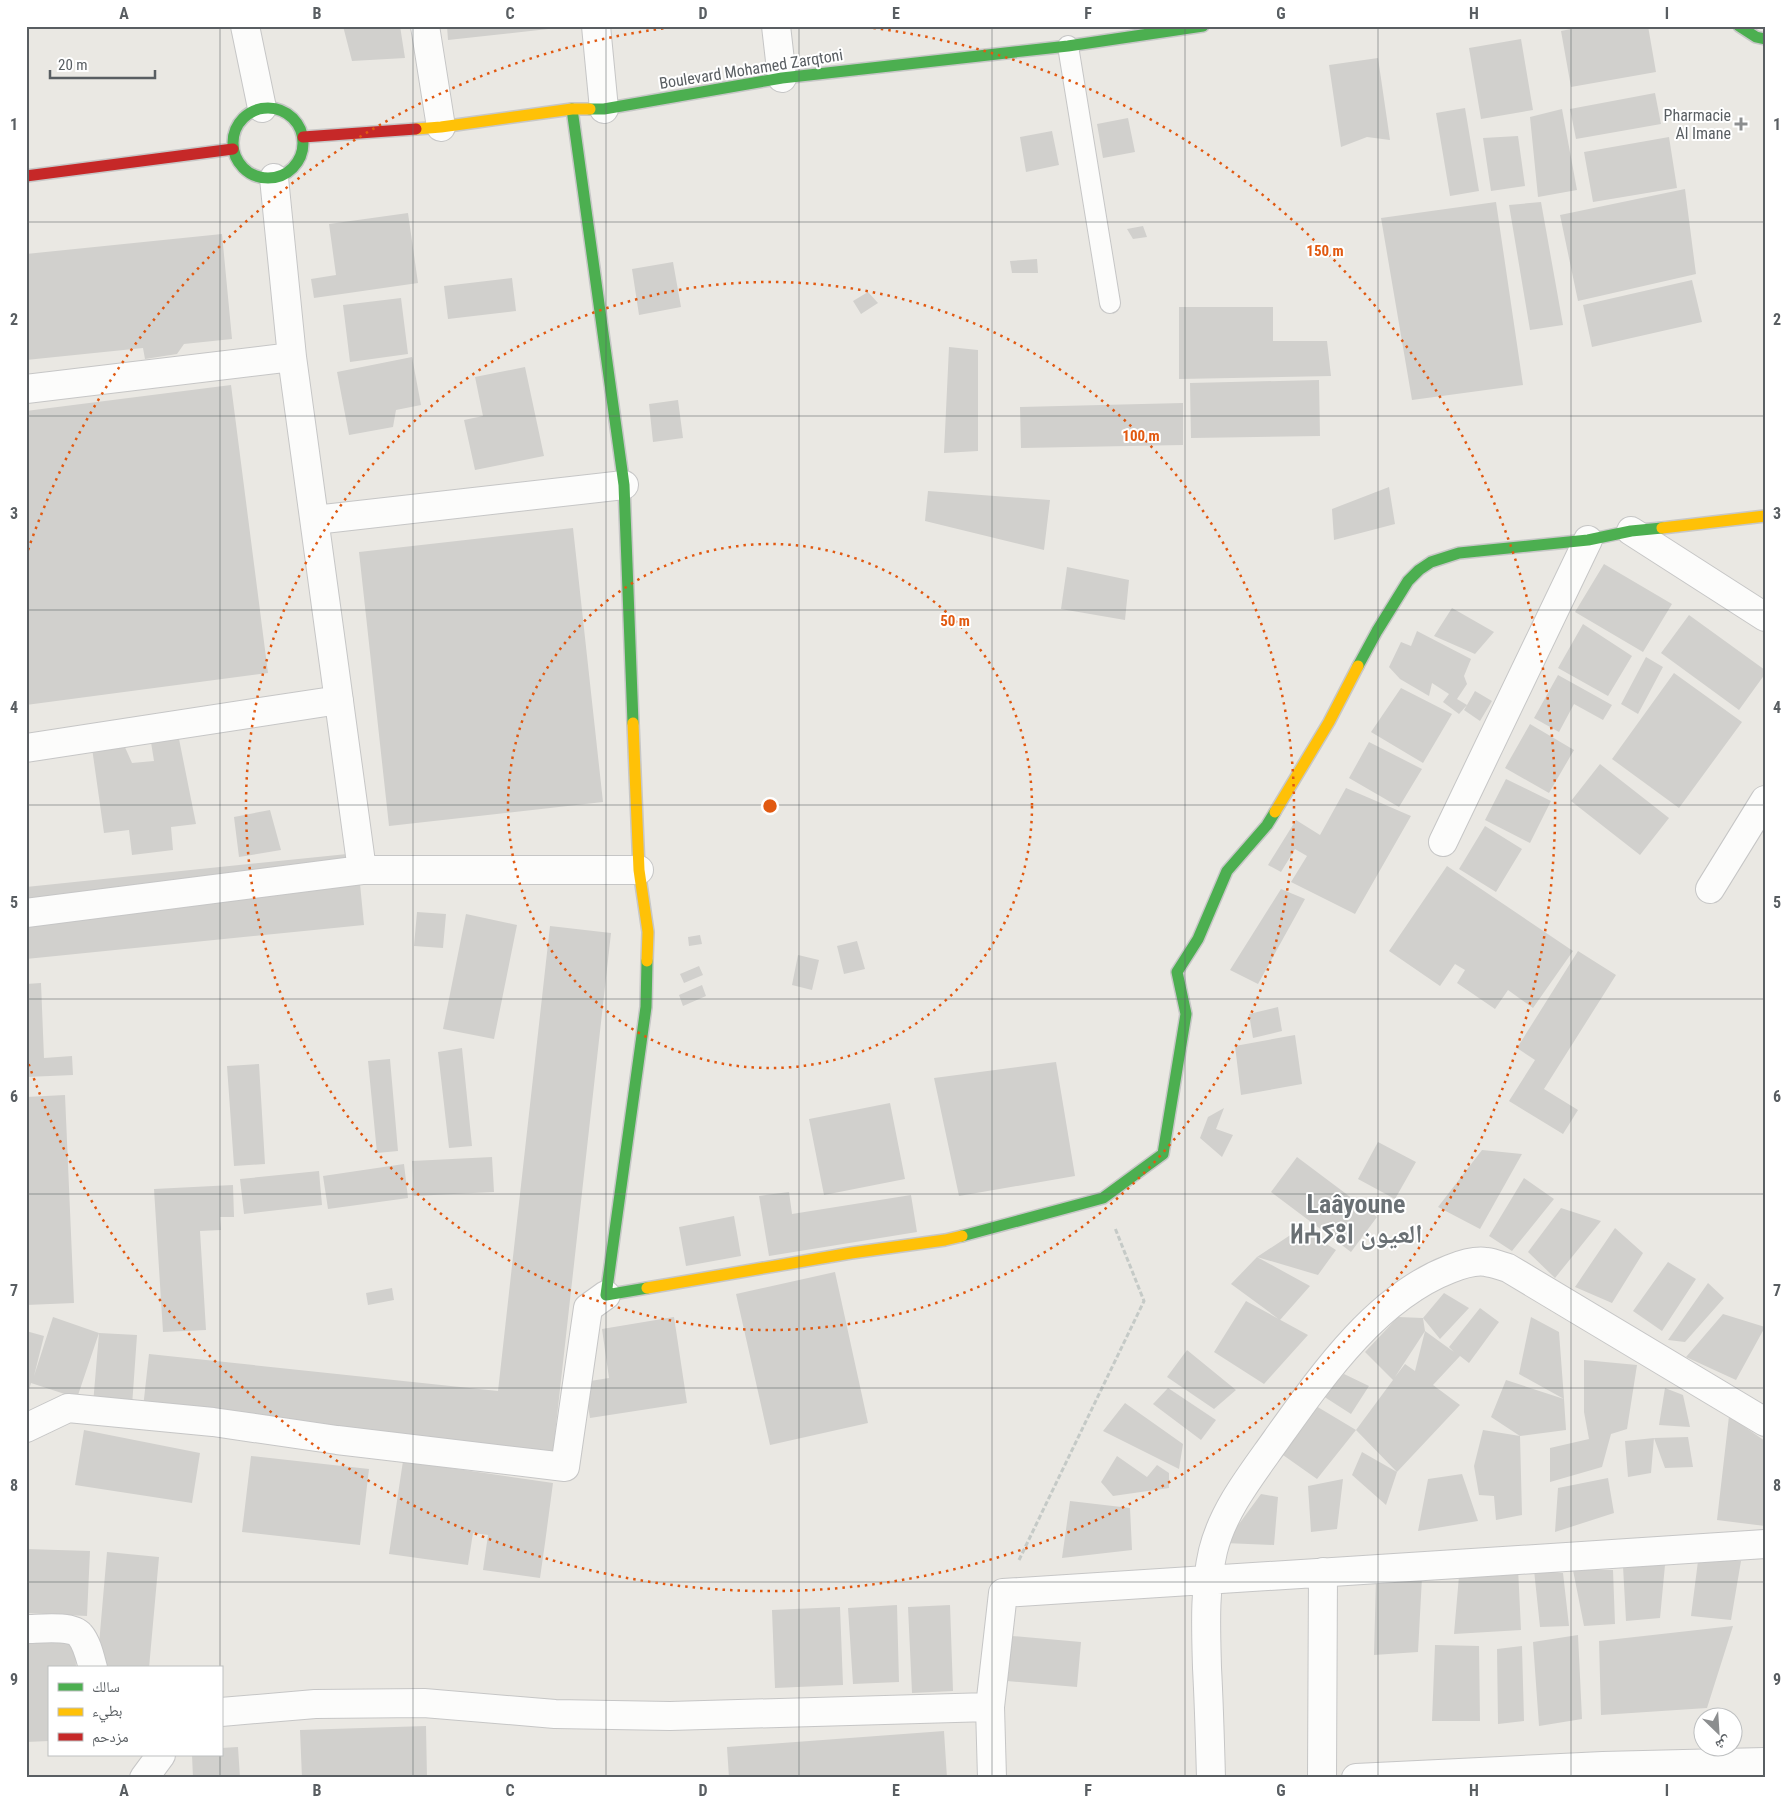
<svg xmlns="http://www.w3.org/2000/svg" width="1791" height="1804" font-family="'Roboto Condensed','Noto Naskh Arabic','Noto Sans Tifinagh',sans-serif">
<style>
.building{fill:#d1d0cd}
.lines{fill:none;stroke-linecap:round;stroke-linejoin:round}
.lane-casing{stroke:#c6c6c6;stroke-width:22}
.street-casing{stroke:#c6c6c6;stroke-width:30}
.fast-casing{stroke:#c7c7c7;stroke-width:14}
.slow-casing{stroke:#c7c7c7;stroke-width:14}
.jam-casing{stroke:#c7c7c7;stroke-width:14}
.path{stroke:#c5cac7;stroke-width:3;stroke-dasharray:5 2.5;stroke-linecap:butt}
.lane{stroke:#fcfcfb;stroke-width:20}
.street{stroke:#fcfcfb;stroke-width:28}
.fast{stroke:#4caf50;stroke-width:11}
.slow{stroke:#ffc107;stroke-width:11}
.jam{stroke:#c62828;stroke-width:11}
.grid{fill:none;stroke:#595e62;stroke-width:1;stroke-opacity:0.55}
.ring{fill:none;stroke:#e15910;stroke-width:2.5;stroke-dasharray:2.5 5}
.poi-dot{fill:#8c8e8f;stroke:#fff;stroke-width:2}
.labels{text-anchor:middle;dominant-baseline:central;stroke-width:4;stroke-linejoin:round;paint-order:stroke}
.street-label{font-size:16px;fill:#595e62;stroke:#fff}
.poi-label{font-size:16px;fill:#595e62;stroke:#fff;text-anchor:end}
.town-label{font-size:26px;font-weight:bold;fill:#6a7074;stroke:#fff}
.centre{fill:#e15910;stroke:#fff;stroke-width:2.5}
.ring-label{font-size:15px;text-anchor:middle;font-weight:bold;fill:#e15910;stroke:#fff;stroke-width:4;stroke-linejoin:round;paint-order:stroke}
.neatline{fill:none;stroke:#595e62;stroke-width:2}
.grid-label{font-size:16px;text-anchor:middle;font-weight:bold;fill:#595e62}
</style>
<rect width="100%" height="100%" fill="#eae8e3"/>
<!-- building -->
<path class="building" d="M343 26H400L405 58 352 61Z
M447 26H557V28L448 40Z
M1586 26H1648L1656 72 1571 87 1561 31Z
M1521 39 1533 110 1481 119 1469 48Z
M1378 58 1390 140 1367 137 1341 147 1329 65Z
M1655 93 1661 124 1576 139 1570 109Z
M1465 108 1479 191 1450 196 1436 113Z
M1562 109 1577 190 1538 197 1530 117Z
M1128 118 1135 152 1103 158 1097 124Z
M1052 131 1059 165 1026 172 1020 137Z
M1518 136 1525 186 1491 191 1483 138Z
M1669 137 1677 188 1593 202 1584 152Z
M1685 189 1696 274 1578 301 1560 215Z
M1496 202 1523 385 1412 400 1381 218Z
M1541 202 1563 325 1530 330 1509 205Z
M408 213 418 283 314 298 311 279 336 275 329 224Z
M1143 226 1147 237 1133 239 1127 229Z
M222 234 232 339 184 344 177 354 145 359 143 348 26 360V254Z
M1037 259 1038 273H1012L1010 261Z
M673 262 681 307 639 315 632 269Z
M512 278 516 311 448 319 444 286Z
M1692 280 1702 322 1592 347 1583 305Z
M868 292 878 303 861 314 853 301Z
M401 298 408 354 350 362 343 305Z
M1179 307H1273V341H1327L1331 376 1179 379Z
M949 347 978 350V451L944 453Z
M412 357 421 405 396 410 393 427 349 435 337 372Z
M525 367 544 456 475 470 464 420 483 416 475 377Z
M1319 380 1320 436 1191 438 1190 383Z
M231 385 268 673 26 705V411Z
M678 400 683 438 653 442 649 404Z
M1183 403V445L1021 448 1020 407Z
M1389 487 1395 524 1334 540 1332 509Z
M928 491 1050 500 1044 550 925 521Z
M573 528 603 802 389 826 359 552Z
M1604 564 1672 604 1643 652 1575 612Z
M1067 567 1129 580 1125 620 1061 609Z
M1452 608 1494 632 1475 654 1434 636Z
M1689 615 1765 670V674L1739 710 1661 653Z
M1583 624 1632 656 1608 696 1558 668Z
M1417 631 1471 659 1464 676 1467 684 1457 699 1467 705 1475 691 1492 701 1480 721 1464 710 1467 705 1459 714 1443 702 1449 694 1432 683 1429 696 1400 679 1389 667 1401 642 1411 646Z
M1646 657 1663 667 1638 714 1621 704Z
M1674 673 1742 722 1679 808 1612 759Z
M1558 675 1612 705 1603 720 1574 704 1559 732 1534 718Z
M1401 688 1452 714 1423 763 1371 732Z
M1530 724 1574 750 1549 793 1505 768Z
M178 734 196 824 171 827 173 850 132 855 129 830 104 833 92 748 124 745 132 763 154 761 150 736Z
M1369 742 1422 769 1399 807 1349 778Z
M1600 764 1669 818 1640 855 1571 801Z
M1506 779 1551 801 1530 843 1485 820Z
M1346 788 1411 816 1355 914 1291 882 1307 856 1295 849 1281 872 1268 865 1296 820 1320 835Z
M270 810 281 850 239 857 234 817Z
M1485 826 1522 849 1496 892 1459 869Z
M357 853 364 925 26 959V887Z
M1447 866 1573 951 1533 1008 1508 990 1495 1009 1457 983 1465 970 1455 964 1440 986 1389 951Z
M1281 889 1305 899 1258 984 1230 970Z
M417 912 446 914 443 948 414 946Z
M466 914 517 925 494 1039 443 1029Z
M550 926 611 933 553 1452 143 1408 149 1354 498 1391Z
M700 935 702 944 689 946 688 937Z
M857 941 865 969 844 974 837 946Z
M1578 951 1616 975 1544 1089 1578 1110 1563 1134 1509 1101 1535 1060 1517 1048Z
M798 955 819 960 812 990 792 985Z
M699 966 703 975 684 983 680 974Z
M41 983 44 1058 72 1056 73 1075 26 1077V984Z
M702 985 706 996 683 1006 679 995Z
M1278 1007 1282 1031 1253 1038 1249 1014Z
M1295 1035 1302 1084 1241 1095 1235 1046Z
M462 1048 472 1146 449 1148 438 1052Z
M390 1059 398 1151 377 1153 368 1061Z
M1056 1062 1075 1176 959 1196 934 1078Z
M259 1064 265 1164 234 1166 227 1066Z
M65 1095 74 1303 26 1305V1097Z
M890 1103 905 1179 824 1195 809 1119Z
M1224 1108 1216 1129 1233 1135 1222 1157 1200 1138 1208 1117Z
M1378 1142 1416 1162 1395 1199 1358 1179Z
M1482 1150 1522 1154 1480 1229 1438 1207Z
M492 1157 494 1192 414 1196 412 1161Z
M1297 1157 1377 1217 1351 1252 1271 1192Z
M404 1164 408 1198 328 1209 323 1176Z
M319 1171 322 1205 244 1214 240 1179Z
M1524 1178 1554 1199 1512 1251 1489 1236Z
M233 1185 234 1217H220L221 1230 200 1231 206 1330 163 1332 154 1189Z
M789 1192 792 1214 911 1195 917 1232 769 1256 759 1196Z
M1561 1208 1601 1221 1555 1278 1528 1252Z
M734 1216 741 1256 686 1266 679 1227Z
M1301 1228 1336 1250 1318 1275 1257 1257Z
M1615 1228 1643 1253 1612 1303 1575 1287Z
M1257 1257 1310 1286 1280 1320 1231 1284Z
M1668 1262 1696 1279 1662 1331 1633 1311Z
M835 1272 868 1423 770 1445 736 1294Z
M1708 1283 1724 1298 1685 1342 1668 1340Z
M392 1288 394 1300 368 1305 366 1293Z
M1444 1293 1469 1308 1440 1339 1423 1318Z
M1246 1301 1308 1335 1264 1384 1214 1352Z
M1480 1308 1499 1322 1469 1363 1460 1356 1433 1385 1460 1405 1397 1472 1386 1505 1352 1475 1362 1452 1397 1472 1356 1430 1393 1380 1365 1352 1398 1317 1423 1318 1425 1331 1395 1377 1405 1364 1415 1371 1425 1331 1454 1352 1449 1347Z
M1723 1314 1765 1327 1736 1380 1686 1357Z
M53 1317 99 1333 77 1398 31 1383 28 1393 26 1392V1331L44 1336 34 1376Z
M674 1317 687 1403 590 1418 584 1382 609 1378 602 1329Z
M1531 1317 1559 1332 1564 1399 1519 1374Z
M99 1333 137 1335 132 1406 93 1404Z
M1187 1350 1236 1390 1214 1409 1167 1377Z
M1584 1360 1637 1365 1627 1429 1611 1434 1602 1467 1550 1482V1448L1589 1439 1584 1412Z
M1344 1374 1369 1386 1351 1414 1323 1396Z
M1506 1380 1564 1399 1566 1430 1520 1436 1522 1515 1496 1520 1494 1496 1479 1495 1474 1466 1483 1430 1520 1436 1491 1417Z
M1168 1388 1216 1420 1201 1440 1153 1404Z
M1665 1388 1683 1395 1690 1427 1659 1425Z
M1125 1403 1183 1444 1179 1469 1103 1431Z
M1316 1406 1356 1430 1317 1479 1283 1455Z
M1729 1416 1765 1441V1526L1717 1520Z
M84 1430 200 1453 192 1503 75 1485Z
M1688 1437 1693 1467 1665 1468 1654 1438Z
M1654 1438 1651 1473 1628 1477 1625 1441Z
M251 1456 369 1469 360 1545 242 1532Z
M1117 1456 1147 1477 1157 1465 1169 1473V1488L1113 1496 1101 1482Z
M403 1461 553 1483 545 1543 539 1542 545 1543 540 1578 483 1570 488 1535 473 1533 468 1565 389 1554Z
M1462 1474 1478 1521 1418 1531 1428 1479Z
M1608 1478 1614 1513 1555 1532 1558 1488Z
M1343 1479 1337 1529 1311 1532 1308 1486Z
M1261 1494 1278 1497 1274 1545 1225 1543Z
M1070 1501 1130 1508 1132 1550 1062 1558Z
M26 1549 90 1551 87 1616 26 1613Z
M107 1552 159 1557 149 1668 97 1667Z
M1698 1561H1741L1731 1620 1691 1616Z
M1665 1565 1660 1618 1626 1621 1623 1566Z
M1518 1568 1521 1630 1454 1634 1459 1576Z
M1534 1570 1563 1573 1569 1626 1540 1627Z
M1573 1570H1613L1615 1624 1584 1626Z
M1422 1577 1418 1652 1374 1655 1376 1578Z
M897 1605 899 1682 853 1684 848 1608Z
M950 1605 953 1691 912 1693 908 1607Z
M840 1607 843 1685 775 1688 772 1610Z
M1733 1626 1707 1708 1601 1715 1599 1641Z
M1578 1635 1582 1719 1539 1726 1533 1642Z
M1012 1636 1081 1642 1077 1687 1007 1681Z
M75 1638 76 1668H49V1741L26 1742V1640Z
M1435 1645 1479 1646 1480 1721H1432Z
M1522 1646 1524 1721 1498 1724 1497 1649Z
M426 1726 427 1778H302L300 1730Z
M944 1731 947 1778H729L727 1747Z
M238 1747 240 1778H193L192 1755H221V1748Z"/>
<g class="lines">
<defs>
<path id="lane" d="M1068 46 1110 303"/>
<path id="street" d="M245 26 262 108
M425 26 441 127
M596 26 604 109
M776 26 782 78
M274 178 292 357 362 870
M26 389 292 357
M315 520 624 485
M1631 531 1765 617
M26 748 339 700
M1443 842 1588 540
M1710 889 1765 800
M26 913 362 870H639
M26 1428 68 1408 213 1422 337 1440 565 1467 588 1308 606 1295
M26 1629C39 1629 72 1625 80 1635 87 1643 90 1657 93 1668
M221 1712 315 1704 424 1703 555 1714 670 1716 990 1707
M144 1778 161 1755
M992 1778 990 1707 1003 1593C1257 1578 1511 1560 1765 1544
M1211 1778C1210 1741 1209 1704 1207 1668 1206 1629 1204 1590 1213 1551 1223 1510 1252 1474 1276 1440 1321 1377 1375 1298 1450 1269 1460 1265 1474 1260 1486 1262 1494 1263 1501 1266 1508 1268L1765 1422
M1322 1778 1323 1572
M1356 1778 1603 1766 1765 1762"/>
<path id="fast" d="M1739 26 1756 37 1765 39
M233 143a35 35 0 1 1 70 0a35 35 0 1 1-70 0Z
M572 109 624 485 633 723
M590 109H604L782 78 1068 46 1203 26
M1358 666 1377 631 1408 581 1419 570 1431 562 1459 553 1588 540 1631 531 1662 528
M962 1236 1103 1198 1163 1154 1186 1014 1177 972 1198 939 1227 871 1267 825 1275 812
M647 1288 606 1295 646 1007 647 961"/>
<path id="slow" d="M416 129 441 127 572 109H590
M1662 528 1765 516
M633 723 639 870 648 932 647 961
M1275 812 1329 722 1358 666
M647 1288 851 1253 945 1240 962 1236"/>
<path id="jam" d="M303 137 416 129
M26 176 233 149"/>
</defs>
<!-- lane casing -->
<use href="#lane" class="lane-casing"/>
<!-- street casing -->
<use href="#street" class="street-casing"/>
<!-- fast casing -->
<use href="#fast" class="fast-casing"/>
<!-- slow casing -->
<use href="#slow" class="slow-casing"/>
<!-- jam casing -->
<use href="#jam" class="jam-casing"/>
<!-- path -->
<path class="path" d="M1019 1560 1144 1301 1115 1228"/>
<!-- lane -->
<use href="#lane" class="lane"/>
<!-- street -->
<use href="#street" class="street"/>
<!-- fast -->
<use href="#fast" class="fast"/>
<!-- slow -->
<use href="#slow" class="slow"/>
<!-- jam -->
<use href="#jam" class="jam"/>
</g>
<!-- grid -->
<path class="grid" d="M220 26V1668M413 26V1778M606 26V1778M799 26V1778M992 26V1778M1185 26V1778M1378 26V1778M1571 26V1778M26 222H1765M26 416H1765M26 610H1765M26 805H1765M26 999H1765M26 1194H1765M26 1388H1765M26 1582H1765M220 1755V1778"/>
<!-- distance rings -->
<g class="ring">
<circle cx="770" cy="806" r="262"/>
<circle cx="770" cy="806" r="524"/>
<path d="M28 550A785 785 0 0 1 674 27M866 27A785 785 0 1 1 28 1062"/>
</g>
<!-- markers -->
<path class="poi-dot" d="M1738.5 116.5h5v5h5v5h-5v5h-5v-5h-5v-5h5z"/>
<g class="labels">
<!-- street labels -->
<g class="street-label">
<text transform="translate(751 69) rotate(-9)">Boulevard Mohamed Zarqtoni</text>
</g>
<!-- poi labels -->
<g class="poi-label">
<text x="1731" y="115">Pharmacie<tspan x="1731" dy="18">Al Imane</tspan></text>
</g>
<!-- town labels -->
<g class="town-label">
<text x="1356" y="1204">Laâyoune<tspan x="1356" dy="30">ⵍⵄⵢⵓⵏ العيون</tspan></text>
</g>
</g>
<circle cx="770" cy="806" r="8" class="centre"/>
<g class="ring-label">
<text x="1325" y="256">150 m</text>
<text x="1141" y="441">100 m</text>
<text x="955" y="626">50 m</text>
</g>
<!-- border -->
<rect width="1791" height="1804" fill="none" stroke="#ffffff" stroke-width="55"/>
<!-- legend -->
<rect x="48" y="1666" width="175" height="90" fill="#ffffff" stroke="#bdbfc0"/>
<rect x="58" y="1683" width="25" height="8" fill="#4caf50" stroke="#bdbfc0"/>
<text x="92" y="1692" font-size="15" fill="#595e62">سالك</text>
<rect x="58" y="1708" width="25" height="8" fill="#ffc107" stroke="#bdbfc0"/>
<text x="92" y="1716" font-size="15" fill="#595e62">بطيء</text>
<rect x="58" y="1733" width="25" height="8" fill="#c62828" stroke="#bdbfc0"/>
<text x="92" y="1742" font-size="15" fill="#595e62">مزدحم</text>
<!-- north arrow -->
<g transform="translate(1718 1732) rotate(155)"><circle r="24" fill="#ffffff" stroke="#bdbfc0"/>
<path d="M0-4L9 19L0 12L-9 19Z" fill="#8c8e8f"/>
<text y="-8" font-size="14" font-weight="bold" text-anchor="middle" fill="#595e62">ش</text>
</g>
<!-- scale -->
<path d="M50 70v8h105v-8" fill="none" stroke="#595e62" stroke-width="2.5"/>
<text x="58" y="70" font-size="15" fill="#595e62" stroke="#ffffff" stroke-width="4" paint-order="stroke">20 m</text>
<rect x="28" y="28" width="1736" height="1748" class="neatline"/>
<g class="grid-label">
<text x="124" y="19">A</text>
<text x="317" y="19">B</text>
<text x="510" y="19">C</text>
<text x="703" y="19">D</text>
<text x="896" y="19">E</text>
<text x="1088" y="19">F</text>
<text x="1281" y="19">G</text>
<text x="1474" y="19">H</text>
<text x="1667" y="19">I</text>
<text x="14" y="130">1</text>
<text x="1777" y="130">1</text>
<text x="14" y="325">2</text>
<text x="1777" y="325">2</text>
<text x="14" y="519">3</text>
<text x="1777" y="519">3</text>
<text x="14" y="713">4</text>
<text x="1777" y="713">4</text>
<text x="14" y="908">5</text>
<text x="1777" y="908">5</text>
<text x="14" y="1102">6</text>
<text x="1777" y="1102">6</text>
<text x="14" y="1296">7</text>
<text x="1777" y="1296">7</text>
<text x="14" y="1491">8</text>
<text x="1777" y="1491">8</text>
<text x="14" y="1685">9</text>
<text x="1777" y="1685">9</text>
<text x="124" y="1796">A</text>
<text x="317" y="1796">B</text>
<text x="510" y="1796">C</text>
<text x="703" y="1796">D</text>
<text x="896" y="1796">E</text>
<text x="1088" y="1796">F</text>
<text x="1281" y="1796">G</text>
<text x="1474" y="1796">H</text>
<text x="1667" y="1796">I</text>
</g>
</svg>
